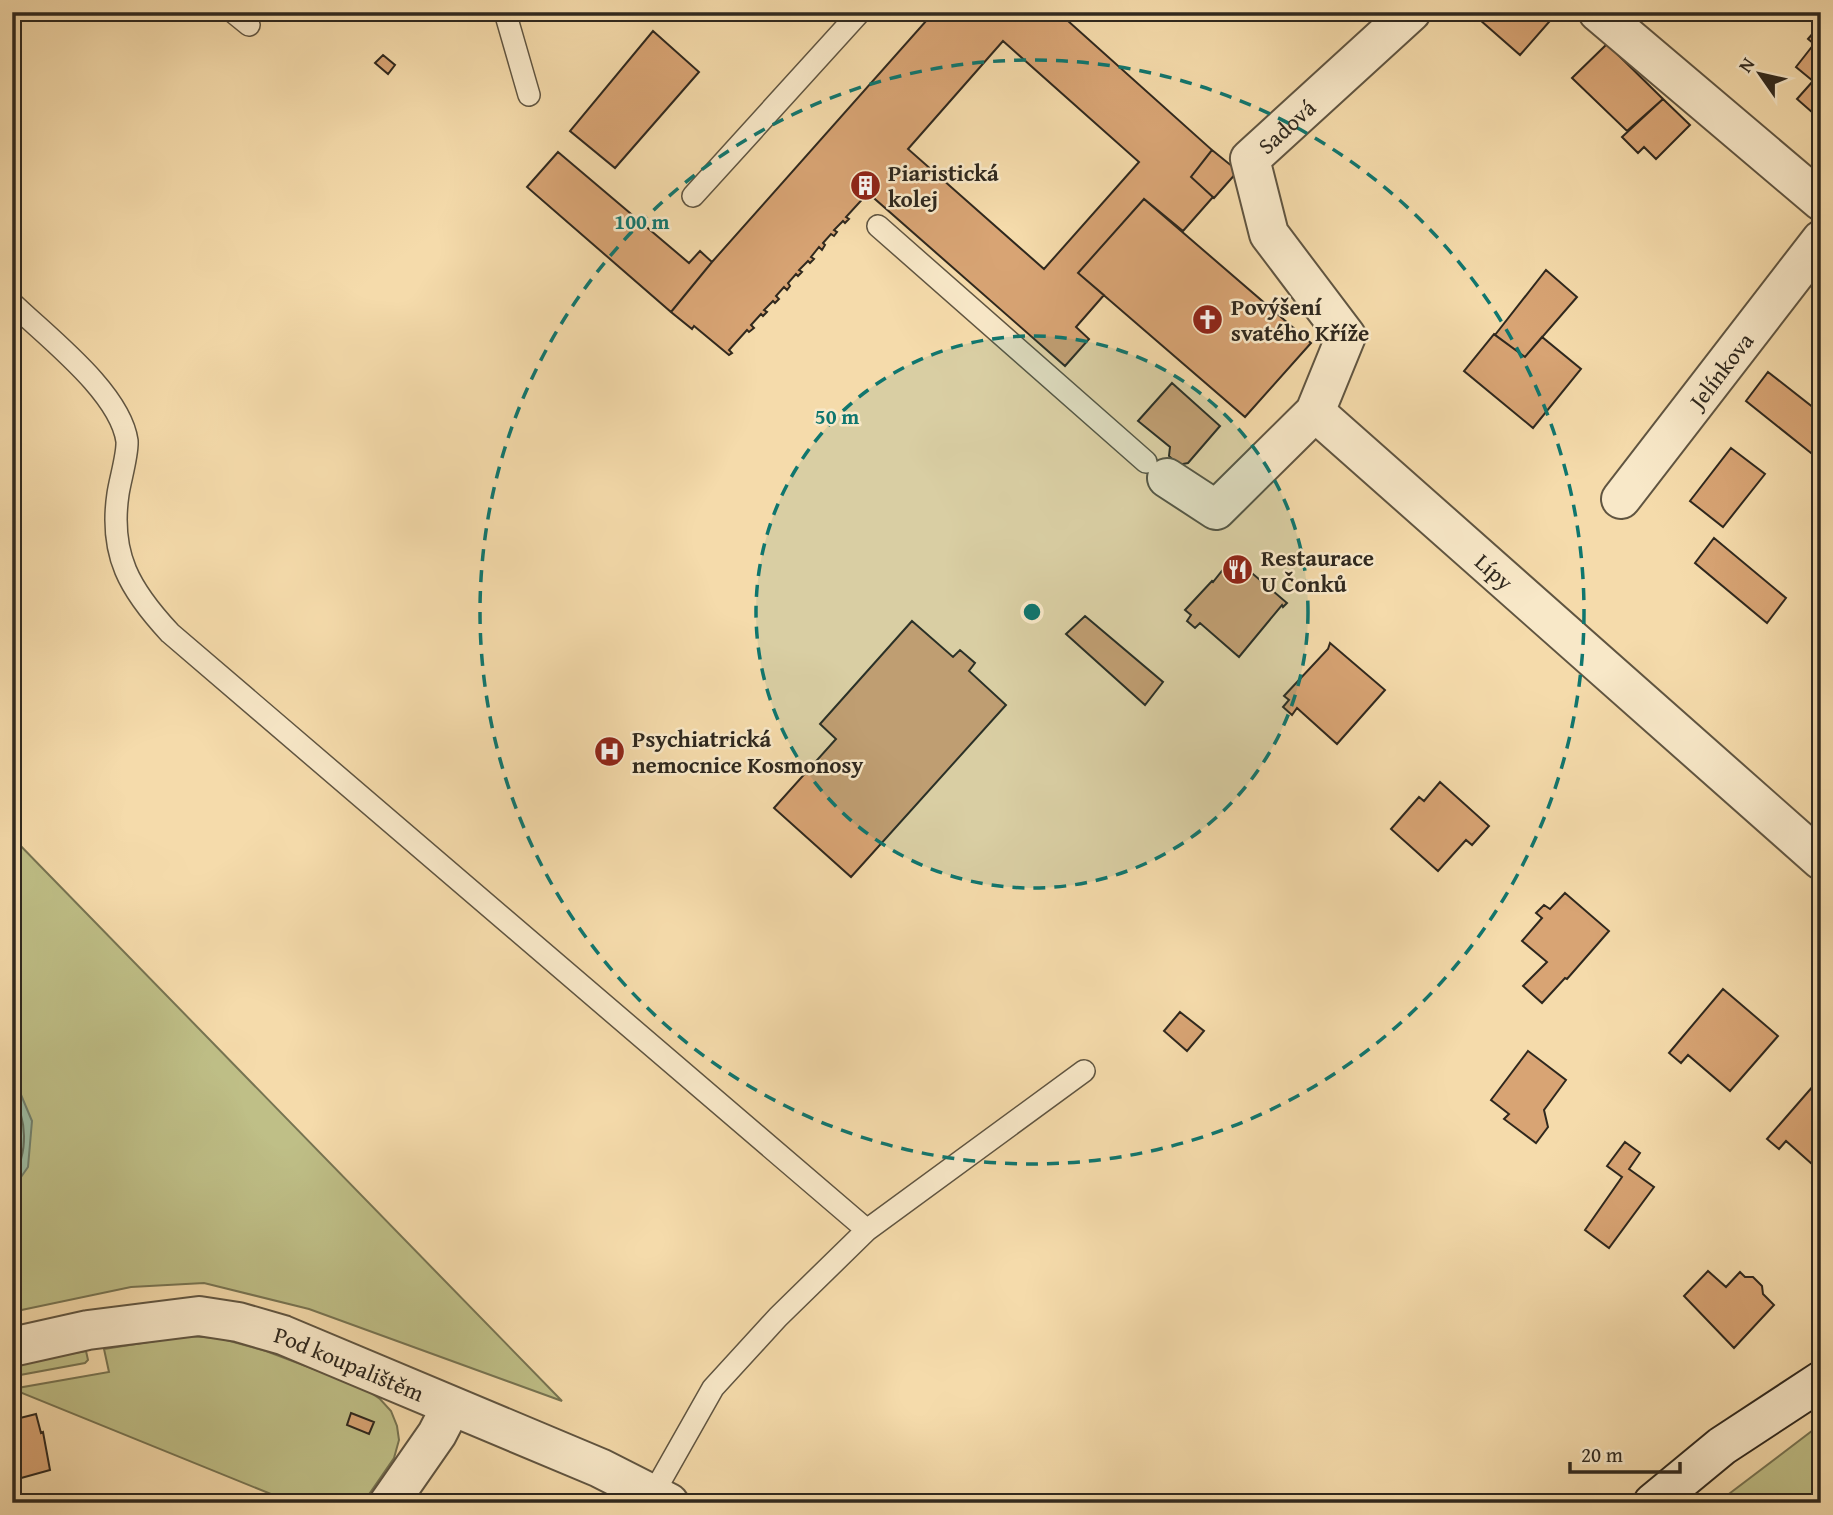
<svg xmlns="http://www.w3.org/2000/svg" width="1833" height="1515" font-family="'Gentium Book Plus',serif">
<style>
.green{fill:#bfbf87;stroke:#777452;stroke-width:2}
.water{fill:#9dbca4;stroke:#71816e;stroke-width:2}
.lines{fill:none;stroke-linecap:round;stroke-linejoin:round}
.shore{stroke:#667261;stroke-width:2}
.building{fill:#d8a474;stroke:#2f281e;stroke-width:2;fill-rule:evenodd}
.service-casing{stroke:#605541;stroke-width:24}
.minor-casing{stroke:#605541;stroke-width:42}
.secondary-casing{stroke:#2f281e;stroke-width:42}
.service{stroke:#f8e8c8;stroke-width:21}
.minor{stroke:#f8e8c8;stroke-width:38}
.secondary{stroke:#f8e8c8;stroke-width:38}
.ring{fill:none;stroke:#0f766e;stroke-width:3.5;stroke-dasharray:12 9}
.labels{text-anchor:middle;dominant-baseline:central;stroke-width:5;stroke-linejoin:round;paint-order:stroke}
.street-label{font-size:23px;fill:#2f281e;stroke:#f8e8c8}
.poi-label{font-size:23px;font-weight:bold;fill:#2f281e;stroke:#f8e8c8;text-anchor:start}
.centre{fill:#0f766e;stroke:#f8e8c8;stroke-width:3.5}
.ring-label{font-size:21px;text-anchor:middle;font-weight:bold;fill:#0f766e;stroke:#f8e8c8;stroke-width:5;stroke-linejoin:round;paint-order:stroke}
</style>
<rect width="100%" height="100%" fill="#f5dbab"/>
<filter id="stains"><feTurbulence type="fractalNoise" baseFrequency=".00286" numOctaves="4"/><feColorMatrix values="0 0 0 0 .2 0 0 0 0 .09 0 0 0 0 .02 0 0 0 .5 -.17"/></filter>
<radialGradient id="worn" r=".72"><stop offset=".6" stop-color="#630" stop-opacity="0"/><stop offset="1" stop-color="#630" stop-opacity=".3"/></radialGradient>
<!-- green -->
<path class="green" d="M12 837 562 1401 309 1309 204 1283 131 1287 12 1312Z
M187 1336 219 1338 266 1351 364 1388 380 1399 391 1411 397 1426 399 1440 394 1458 363 1503H293L12 1389 109 1372 104 1349Z
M86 1351 88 1360 85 1363 20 1375 19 1366 22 1362Z
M1821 1424V1503H1717Z"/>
<!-- water -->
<path class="water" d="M12 1086 19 1090 32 1121 28 1167 12 1190Z"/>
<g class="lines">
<!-- shore -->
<path class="shore" d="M12 1094C27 1119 29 1153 12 1178"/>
</g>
<!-- building -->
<path class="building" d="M934 12H1058L1212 150 1191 177 1213 197 1183 231 1144 199 1078 273 1104 295 1076 327 1089 339 1065 366 868 193 846 217 849 219 845 223 843 221 834 230 837 232 834 236 831 234 823 243 825 245 822 250 819 247 811 257 814 259 810 263 808 261 799 270 802 272 798 276 796 274 788 283 790 286 787 290 784 287 776 296 779 299 775 303 773 301 764 310 767 312 763 316 761 314 751 325 754 328 749 332 747 330 729 350 732 353 729 355 694 326 692 329 671 312 712 262ZM1003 41 1139 162 1044 269 908 149Z
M1554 12 1556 14 1520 55 1472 13Z
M1821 24V120L1797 99 1813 81 1796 67 1814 44 1808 39Z
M653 31 699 72 615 168 570 131Z
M1607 44 1663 99 1627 131 1572 78Z
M383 55 395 65 388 74 375 63Z
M1663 99 1690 125 1656 159 1644 147 1638 153 1622 137Z
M1212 150 1238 171 1214 198 1191 177Z
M558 152 689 263 700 251 712 262 671 312 527 187Z
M1144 199 1311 343 1245 417 1078 273Z
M1546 270 1577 297 1525 357 1495 335Z
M1494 334 1525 357 1542 337 1581 369 1533 428 1464 371Z
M1768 372 1814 408 1821 399V461L1746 401Z
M1172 383 1220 426 1188 463 1178 465 1169 456 1170 447 1138 421Z
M1731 448 1765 474 1723 527 1690 501Z
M1714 538 1786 598 1767 623 1695 563Z
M1233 557 1287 603 1283 607 1282 605 1239 657 1200 623 1195 628 1187 621 1191 615 1185 610 1212 581 1213 582Z
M1085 616 1163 682 1145 705 1066 634Z
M912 621 953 657 960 650 975 663 969 671 1006 705 851 877 774 808 836 739 820 724Z
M1330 643 1385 690 1337 744 1297 708 1292 715 1283 707 1289 700 1284 696 1328 649Z
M1440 782 1489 826 1472 845 1466 840 1438 871 1391 829 1419 797 1424 801Z
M1565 893 1609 931 1567 979 1565 978 1542 1003 1523 986 1547 962 1522 941 1542 918 1536 913 1544 905 1550 909Z
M1723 989 1778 1036 1730 1091 1688 1055 1681 1063 1669 1053Z
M1180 1012 1204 1031 1187 1051 1164 1031Z
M1528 1051 1566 1080 1544 1110 1548 1127 1536 1143 1504 1119 1509 1114 1491 1100Z
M1821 1077V1172L1786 1141 1779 1149 1767 1139Z
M1625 1142 1640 1153 1629 1169 1654 1187 1609 1248 1585 1230 1622 1177 1607 1166Z
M1708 1271 1726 1287 1740 1272 1745 1277H1753L1762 1286 1763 1294 1774 1305 1734 1348 1684 1296Z
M351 1413 374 1422 369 1434 347 1425Z
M36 1414 41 1433 43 1432 50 1470 14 1480 19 1500 12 1501V1420Z"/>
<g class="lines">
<defs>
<path id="service" d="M233 12 249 25
M505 12 529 95
M693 196 860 12
M878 226 1146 462
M12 303C47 337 120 392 127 441 128 454 120 480 118 494 109 555 130 590 170 633L867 1230
M653 1494 713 1388 778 1317 867 1230 1084 1071"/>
<g id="minor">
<path d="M1598 12 1821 201"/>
<path id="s1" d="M1315 412 1821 860"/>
<path id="s2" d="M1167 478 1216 510 1315 412 1346 336 1269 234 1250 159 1411 12"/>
<path id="s3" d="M1621 499 1821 240"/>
<path id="s4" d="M12 1347 88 1330 199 1316 238 1322 283 1335 600 1468 669 1503"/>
<path d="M389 1503 437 1434 451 1407"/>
</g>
<path id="secondary" d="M1653 1503 1722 1446 1821 1381"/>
</defs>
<!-- service casing -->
<use href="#service" class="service-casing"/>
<!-- minor casing -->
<use href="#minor" class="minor-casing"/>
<!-- secondary casing -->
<use href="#secondary" class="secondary-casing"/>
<!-- service -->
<use href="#service" class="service"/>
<!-- minor -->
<use href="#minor" class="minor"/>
<!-- secondary -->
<use href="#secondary" class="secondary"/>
</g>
<!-- distance rings -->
<circle cx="1032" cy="612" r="276" fill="#0f766e" fill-opacity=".12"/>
<g class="ring">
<circle cx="1032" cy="612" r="276"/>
<circle cx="1032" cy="612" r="552"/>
</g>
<!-- icons -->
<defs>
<symbol id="building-disc" viewBox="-11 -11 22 22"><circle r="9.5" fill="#8f2418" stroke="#f8e8c8"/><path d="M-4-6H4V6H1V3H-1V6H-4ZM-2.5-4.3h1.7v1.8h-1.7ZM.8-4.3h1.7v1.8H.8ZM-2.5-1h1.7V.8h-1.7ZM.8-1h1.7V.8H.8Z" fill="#fff"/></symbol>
<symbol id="church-disc" viewBox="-11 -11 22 22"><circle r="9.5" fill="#8f2418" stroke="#f8e8c8"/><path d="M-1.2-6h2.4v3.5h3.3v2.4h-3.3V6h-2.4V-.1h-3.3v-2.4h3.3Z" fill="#fff"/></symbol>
<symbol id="restaurant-disc" viewBox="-11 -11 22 22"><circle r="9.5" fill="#8f2418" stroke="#f8e8c8"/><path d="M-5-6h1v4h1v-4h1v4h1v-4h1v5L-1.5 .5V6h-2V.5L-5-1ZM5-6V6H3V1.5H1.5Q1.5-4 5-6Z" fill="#fff"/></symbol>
<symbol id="hospital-disc" viewBox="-11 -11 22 22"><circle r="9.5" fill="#8f2418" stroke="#f8e8c8"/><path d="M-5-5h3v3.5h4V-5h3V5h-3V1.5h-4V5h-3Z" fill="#fff"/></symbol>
</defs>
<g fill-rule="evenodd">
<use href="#building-disc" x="848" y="168" width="35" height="35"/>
<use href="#church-disc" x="1190" y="302" width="35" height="35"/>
<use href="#restaurant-disc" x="1220" y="552" width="35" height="35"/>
<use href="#hospital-disc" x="592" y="734" width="35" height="35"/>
</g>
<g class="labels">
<!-- street labels -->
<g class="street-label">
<text stroke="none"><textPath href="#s2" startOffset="534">Sadová</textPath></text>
<text stroke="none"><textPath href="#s3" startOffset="163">Jelínkova</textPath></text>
<text stroke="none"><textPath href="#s1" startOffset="240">Lípy</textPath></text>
<text stroke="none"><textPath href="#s4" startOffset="348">Pod koupalištěm</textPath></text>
</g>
<!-- poi labels -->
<g class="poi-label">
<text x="888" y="172">Piaristická<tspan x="888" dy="26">kolej</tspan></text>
<text x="1231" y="306">Povýšení<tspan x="1231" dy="26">svatého Kříže</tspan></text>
<text x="1261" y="557">Restaurace<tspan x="1261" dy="26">U Čonků</tspan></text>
<text x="632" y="738">Psychiatrická<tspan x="632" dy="26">nemocnice Kosmonosy</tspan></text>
</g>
</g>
<circle cx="1032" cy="612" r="10" class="centre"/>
<g class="ring-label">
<text x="642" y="229">100 m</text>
<text x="837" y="424">50 m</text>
</g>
<!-- margin -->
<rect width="1833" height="1515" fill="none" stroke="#f5dbab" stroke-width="42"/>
<rect x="14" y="14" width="1805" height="1487" fill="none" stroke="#2f281e" stroke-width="3.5"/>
<rect x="21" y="21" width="1791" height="1473" fill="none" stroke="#2f281e" stroke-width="2"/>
<!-- north arrow -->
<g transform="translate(1760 74) rotate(304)" stroke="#f8e8c8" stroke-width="5" paint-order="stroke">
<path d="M0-5L12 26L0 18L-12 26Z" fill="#2f281e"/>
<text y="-10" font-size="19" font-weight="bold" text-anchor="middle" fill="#2f281e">N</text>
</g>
<!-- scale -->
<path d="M1570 1462v10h110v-10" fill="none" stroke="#2f281e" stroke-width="3.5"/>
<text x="1581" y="1462" font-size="21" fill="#2f281e" stroke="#f8e8c8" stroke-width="5" paint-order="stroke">20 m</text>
<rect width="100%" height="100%" filter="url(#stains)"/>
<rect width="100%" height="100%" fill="url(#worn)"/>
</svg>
